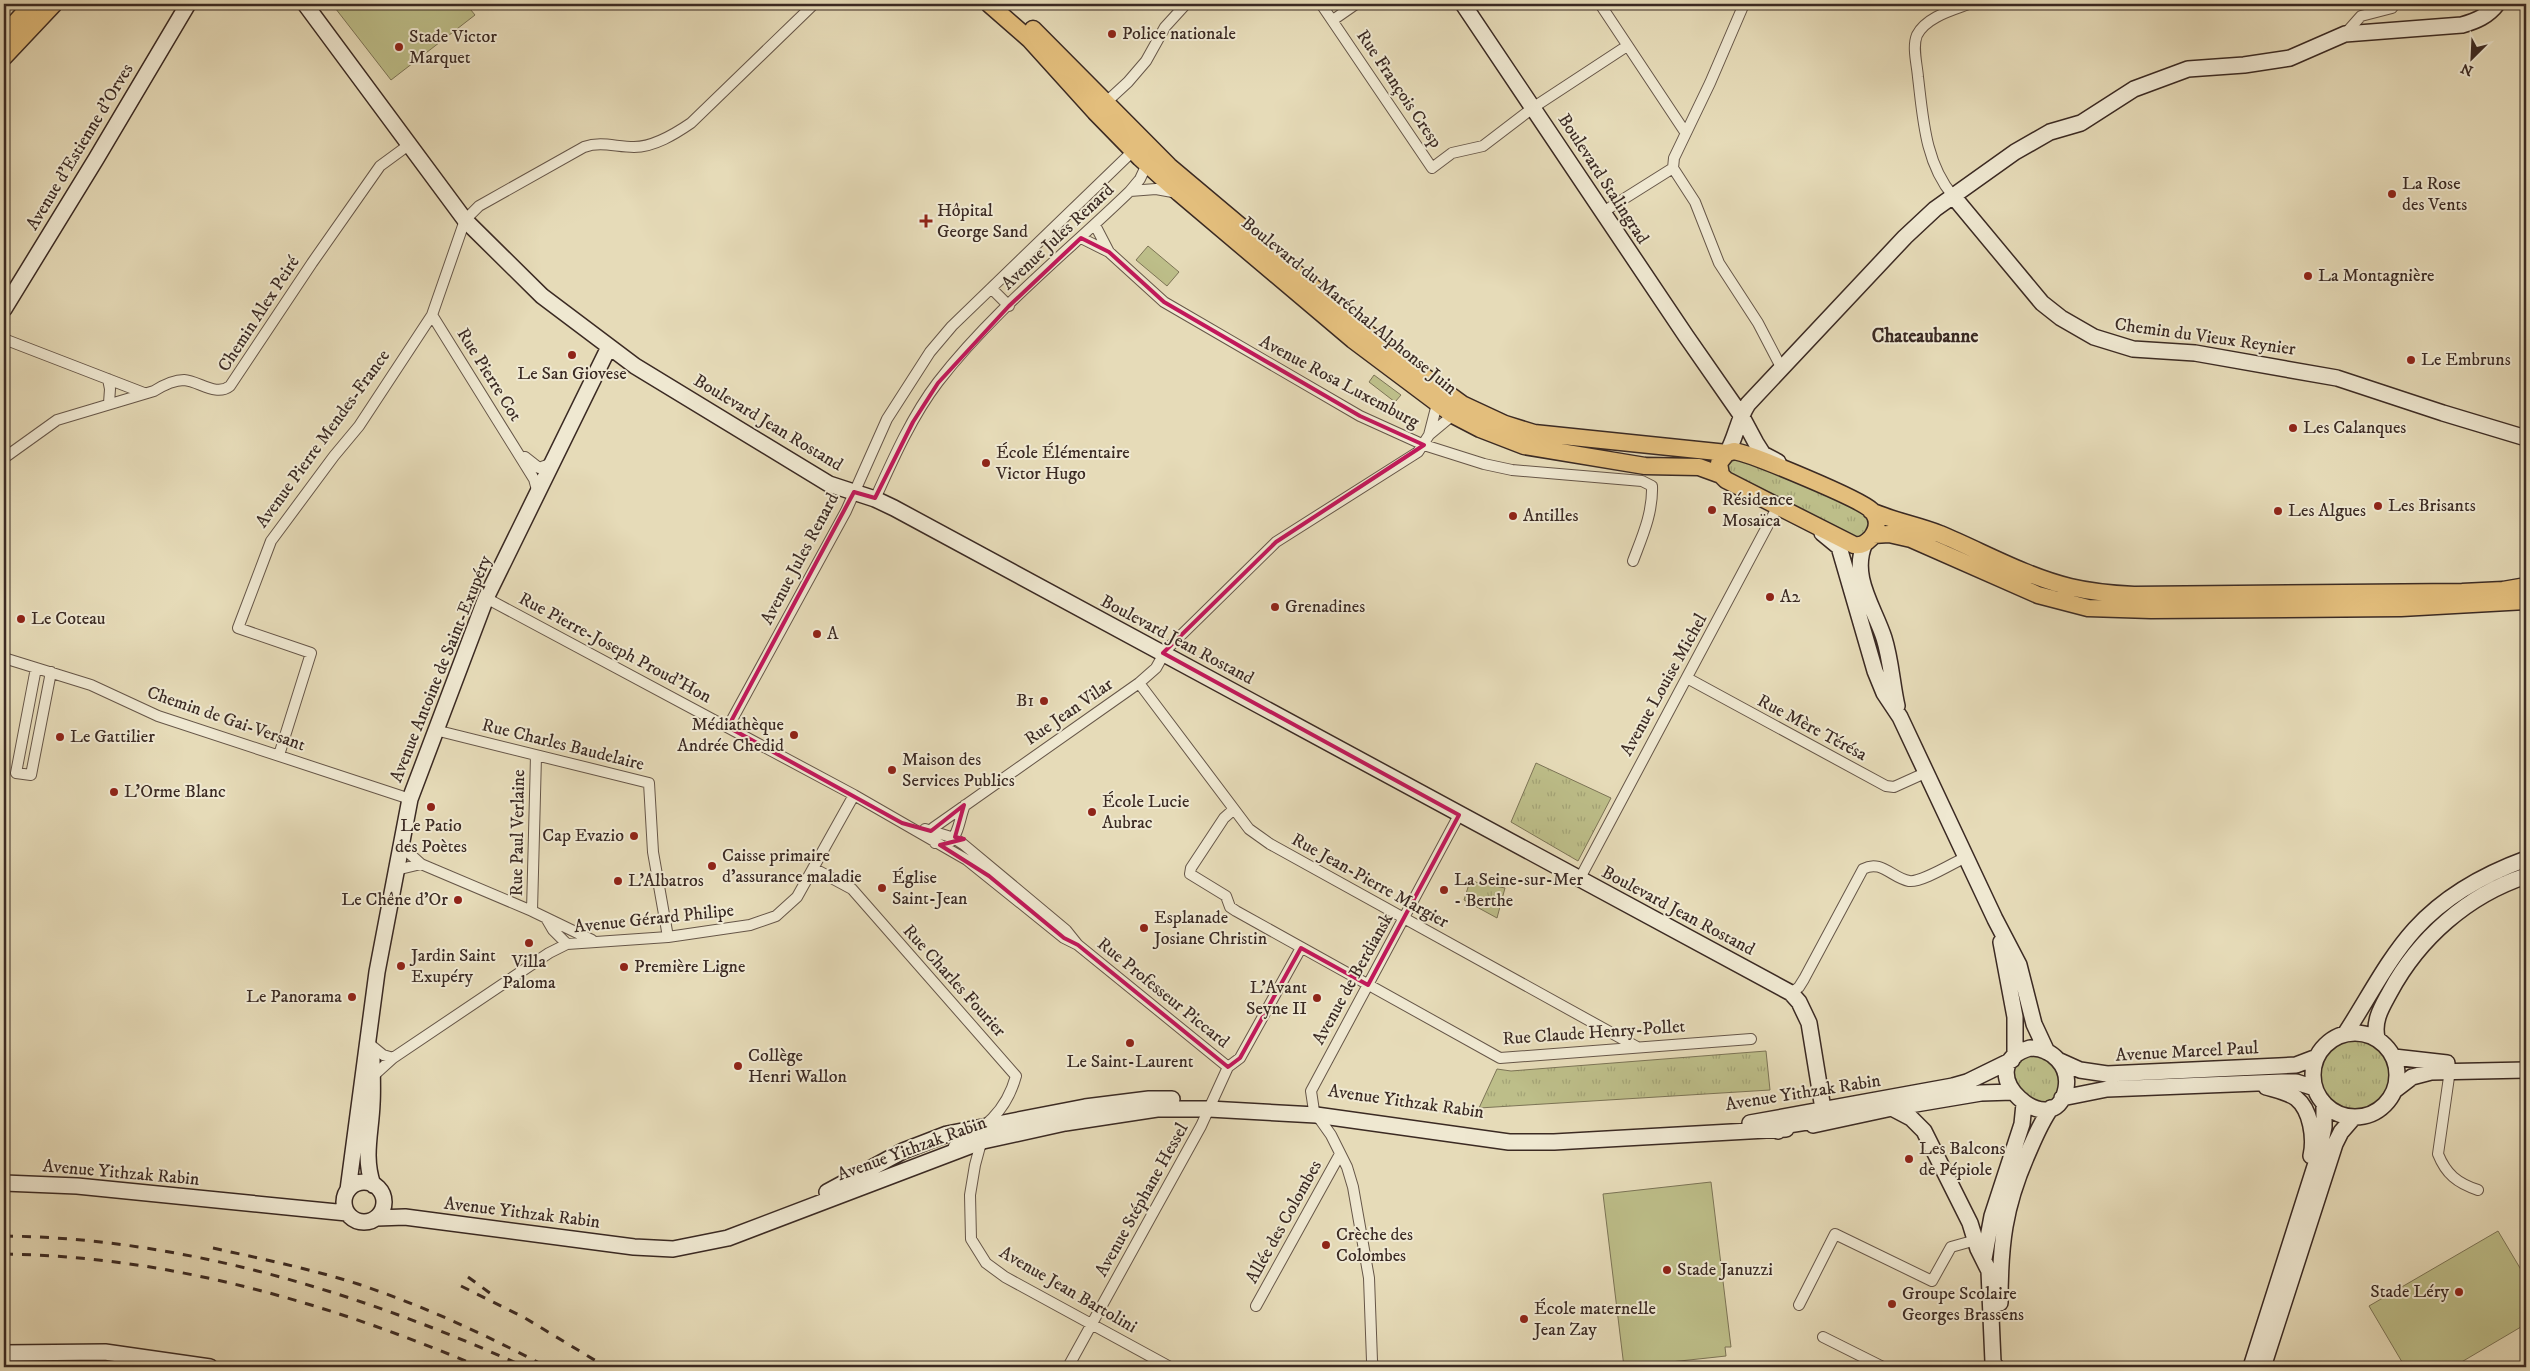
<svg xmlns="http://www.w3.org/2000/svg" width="2530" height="1371" font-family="'IM FELL DW Pica',serif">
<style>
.grass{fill:url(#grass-tufts);stroke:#7c7456}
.pitch{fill:#bdbe89;stroke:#7c7456}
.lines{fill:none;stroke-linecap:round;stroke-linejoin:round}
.street-casing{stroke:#665648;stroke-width:12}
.secondary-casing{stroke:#3b2a23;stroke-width:18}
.primary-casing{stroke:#3b2a23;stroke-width:19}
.street{stroke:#efe8d1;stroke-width:10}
.secondary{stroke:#efe8d1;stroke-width:15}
.primary{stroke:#e3be7c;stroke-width:16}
.rail{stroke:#3b2a23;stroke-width:3;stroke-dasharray:9 9;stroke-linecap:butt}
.marked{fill:none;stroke:#c2185b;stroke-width:4;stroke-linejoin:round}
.poi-dot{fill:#8f2418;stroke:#efe8d1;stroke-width:2}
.labels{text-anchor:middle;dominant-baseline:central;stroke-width:4;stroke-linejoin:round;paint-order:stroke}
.poi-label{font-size:18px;fill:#3b2a23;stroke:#efe8d1;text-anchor:start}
.street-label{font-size:18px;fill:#3b2a23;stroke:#efe8d1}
.neighbourhood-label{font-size:19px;font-weight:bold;fill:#3b2a23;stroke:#efe8d1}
</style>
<defs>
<pattern id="grass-tufts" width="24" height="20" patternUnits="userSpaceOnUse" patternTransform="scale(1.25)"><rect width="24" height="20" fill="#bdbe89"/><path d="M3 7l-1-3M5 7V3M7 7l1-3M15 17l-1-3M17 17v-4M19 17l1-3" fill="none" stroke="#a3a376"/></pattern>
</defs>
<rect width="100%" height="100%" fill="#e6dbb8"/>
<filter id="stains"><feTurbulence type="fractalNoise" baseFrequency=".004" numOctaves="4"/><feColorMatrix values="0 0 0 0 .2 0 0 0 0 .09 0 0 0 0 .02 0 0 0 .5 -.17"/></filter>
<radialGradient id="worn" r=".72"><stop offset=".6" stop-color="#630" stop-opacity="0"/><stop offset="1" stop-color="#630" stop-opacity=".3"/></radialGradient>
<!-- grass -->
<path class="grass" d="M1727 453 1871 511 1865 543 1734 484 1722 457Z
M1536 763 1611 798 1578 861 1511 822Z
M1470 881 1505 888 1497 918 1464 900Z
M2313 1075a42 42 0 1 1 84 0a42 42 0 1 1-84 0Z
M1766 1051 1770 1090 1479 1108 1497 1069 1511 1071Z
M2019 1053 2054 1056 2065 1092 2035 1109 2008 1074Z"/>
<!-- pitch -->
<path class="pitch" d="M332 4H466L475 15 391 80Z
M1148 246 1179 272 1167 286 1136 260Z
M1374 375 1401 395 1395 402 1369 382Z
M1711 1182 1731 1347H1725L1726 1356 1624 1367 1603 1194Z
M2498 1231 2526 1278V1324L2453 1367H2405L2369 1306Z"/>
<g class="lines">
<defs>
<path id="street" d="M1321 4 1432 168 1452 153 1483 146 1534 107 1627 46
M1600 4 1685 132
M1744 4 1710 83 1674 158 1673 168 1695 202 1719 263 1758 323 1782 369
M1333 20 1356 4
M2345 34 2361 16 2392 8 2395 4
M1102 106 1128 82 1146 61 1165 27 1186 4
M1130 191 1140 179 1147 164
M1953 196C1925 163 1923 118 1918 77 1917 64 1912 47 1917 35 1926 17 1953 10 1969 4
M1603 212 1673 168
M1095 225 1109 252
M1081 238 1109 252 1164 302 1360 416 1424 445 1484 464 1512 470 1642 481 1652 486C1653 513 1642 537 1633 561
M992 289 1009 306
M432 315 534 479 537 490
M4 339 144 393
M108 379 110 389 109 403
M1429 435 1453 415
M525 457 539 468 550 464
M4 458 57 420 154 391C162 386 173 380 184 380 199 381 216 397 230 386L312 263 380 166 410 144
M875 499C893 459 912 416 938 382 993 311 1066 253 1130 191L1156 189 1178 193
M486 598 854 795 967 860 1064 938 1078 945
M4 658 91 685 158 716 410 799
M36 668 16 773 31 775 51 672
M1687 678 1886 786 1894 787 1925 773
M1139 683 1249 829 1270 844 1637 1047
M728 727 846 511 887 419 930 352 952 326 1133 151
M435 730 649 783 653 852 668 937
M279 755 311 653 238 628 271 541 334 456 359 426 432 315 465 220 479 206 584 147C601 141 616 147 634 147 654 147 675 134 691 123L814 4
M1233 810 1224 818 1191 868 1190 874 1226 896 1230 907 1236 911 1500 1058 1751 1039
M925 829 954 838 963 844 1066 930 1078 945 1228 1067
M950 842C959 834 960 816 965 805
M935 843 931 837 933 828 1139 683 1156 668 1166 650 1276 542 1418 452 1429 435 1437 404
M401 846 421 864 532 911 592 940
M813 868 852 889 1016 1076C1006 1112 984 1129 954 1146
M396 870 421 864
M1579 880 1778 506
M532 911 536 756
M546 918 553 930 567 944
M1791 993 1799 987 1804 979 1863 869C1881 859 1892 878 1909 881 1921 883 1953 863 1966 857
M372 1046 383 1055 393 1058
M1228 1067 1240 1058 1301 948
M2450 1070 2438 1154C2446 1174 2457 1183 2478 1190
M372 1077 393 1058 549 953 567 944 668 937 750 925 776 916 797 897 854 795
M982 1139 975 1165 970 1195 971 1239 986 1263 1005 1277 1170 1367
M1799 1305 1835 1234 1932 1281 1951 1247 1976 1240
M1256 1306 1340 1154
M1823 1337 1883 1367
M1068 1367 1201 1126 1228 1067
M1374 1367 1372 1361 1369 1278 1353 1187 1347 1167 1331 1135 1314 1111 1311 1091 1459 815"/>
<path id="secondary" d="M305 4 465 220 542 296 635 366 829 484 875 499 894 508 1791 993 1799 1002 1809 1023 1824 1115 1819 1120 1782 1126 1778 1131
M1463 4 1686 336 1741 415 1756 443 1763 454 1778 462
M1953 196 2042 303 2061 318 2094 337 2133 349 2195 353 2337 378 2443 413 2526 438
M4 309 96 159 188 4
M1727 453C1736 437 1738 419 1748 404L1905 237 1935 209 2015 152 2050 132 2081 123 2134 89 2188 69 2244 65 2290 58 2345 34 2462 25C2476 21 2488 16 2497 4
M1822 533 1839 547 1875 671 1884 693 1900 717 1995 919 2019 965 2034 1024 2047 1052
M1865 543C1850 576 1874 607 1884 638 1891 660 1892 684 1897 706
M2001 942 2015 1017V1056
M2313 1075a42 42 0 1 1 84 0a42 42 0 1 1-84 0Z
M2345 1034C2368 999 2387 960 2415 929 2445 896 2485 874 2526 859
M2377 1038C2373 1020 2382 1007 2390 992 2419 938 2468 895 2526 876
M2030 1048C2052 1048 2070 1066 2066 1088 2055 1148 1964 1068 2030 1048Z
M372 1057C372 1073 373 1089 372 1104 371 1132 363 1157 373 1185
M2394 1057 2447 1063
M2060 1061 2080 1070 2107 1074 2279 1066 2296 1065 2317 1057
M2266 1087C2276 1090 2287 1092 2296 1098 2311 1110 2315 1138 2311 1156
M2395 1090 2412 1077 2431 1072 2526 1070
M2062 1098 2107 1089 2282 1082H2296L2315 1088
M1892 1108 1911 1118 1924 1131 1970 1223 1978 1249 1989 1271 1993 1362 1996 1367
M1750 1123 1953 1086 1967 1082 2012 1060
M1813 1125 1892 1108 1981 1093 2013 1092
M344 1202a20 20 0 1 1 40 0a20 20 0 1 1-40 0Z
M4 1183 77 1186 347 1213
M348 1190 377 972 410 799 486 598 609 347
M827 1192 903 1151 947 1134 1085 1107 1149 1099H1172
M377 1218 405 1217 634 1247 673 1249 728 1238 983 1141 1065 1123 1157 1109H1209L1316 1115 1509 1142H1554L1786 1129
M1984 1259 1992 1216 2022 1124 2024 1104
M2000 1303C2000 1245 2004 1207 2028 1153 2035 1137 2041 1122 2051 1108
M4 1353 105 1352 210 1367
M2251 1367 2317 1160 2324 1127V1103
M2263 1367 2335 1144 2341 1132 2354 1117"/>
<path id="primary" d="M989 4 1029 39 1095 112 1140 158 1179 193 1353 340 1453 415 1480 429 1524 446 1645 466 1699 467 1721 475
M1033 29 1169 166 1384 347 1462 404 1505 424 1534 433 1727 453
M4 35 32 4
M4 57 54 4
M1734 451C1752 454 1860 499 1871 510 1879 518 1878 529 1871 538 1866 543 1862 546 1854 545L1726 480 1721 475 1719 463 1727 453Z
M1871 511C1893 521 1917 525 1940 534 1983 552 2025 576 2070 587 2091 592 2113 594 2134 595L2462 592 2503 590 2526 586
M1873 535 1889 534 1911 539 2038 595 2088 608 2151 610 2401 608 2526 601"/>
</defs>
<!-- street casing -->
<use href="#street" class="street-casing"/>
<!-- secondary casing -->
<use href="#secondary" class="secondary-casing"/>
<!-- primary casing -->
<use href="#primary" class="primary-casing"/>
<!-- street -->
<use href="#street" class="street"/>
<!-- secondary -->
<use href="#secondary" class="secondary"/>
<!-- primary -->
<use href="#primary" class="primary"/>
<!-- rail -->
<path class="rail" d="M4 1236C184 1238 362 1293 525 1367
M213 1248C262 1259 311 1269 358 1284 424 1306 486 1335 547 1367
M4 1254C169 1256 329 1303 480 1367
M468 1277 494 1296
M461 1286 525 1318 606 1367"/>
</g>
<!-- marked area -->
<path class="marked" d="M1081 238 1109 252 1164 302 1360 416 1424 445 1276 542 1163 653 1459 815 1368 985 1301 948 1240 1058 1228 1067 1078 945 1064 938 989 876 940 845 964 839 955 837 964 805 931 831 902 823 728 727 854 492 875 498 913 422 938 383 1009 306Z"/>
<!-- markers -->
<g class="poi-dot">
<circle cx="1112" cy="34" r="5"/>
<circle cx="399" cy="47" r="5"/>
<circle cx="2392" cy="194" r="5"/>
<path d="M923.5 213.5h5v5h5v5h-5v5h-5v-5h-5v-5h5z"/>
<circle cx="2308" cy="276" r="5"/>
<circle cx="572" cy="355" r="5"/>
<circle cx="2411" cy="360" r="5"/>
<circle cx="2293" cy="428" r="5"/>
<circle cx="986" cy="463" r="5"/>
<circle cx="2378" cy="506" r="5"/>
<circle cx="1712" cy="510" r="5"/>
<circle cx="2278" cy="511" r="5"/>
<circle cx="1513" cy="516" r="5"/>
<circle cx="1770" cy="597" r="5"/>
<circle cx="1275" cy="607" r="5"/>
<circle cx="21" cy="619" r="5"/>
<circle cx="817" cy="634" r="5"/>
<circle cx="1044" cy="701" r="5"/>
<circle cx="794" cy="735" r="5"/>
<circle cx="60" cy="737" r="5"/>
<circle cx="892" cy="770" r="5"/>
<circle cx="114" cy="792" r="5"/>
<circle cx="431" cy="807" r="5"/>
<circle cx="1092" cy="812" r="5"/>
<circle cx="634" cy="836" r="5"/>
<circle cx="712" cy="866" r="5"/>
<circle cx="618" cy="881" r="5"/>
<circle cx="882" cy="888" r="5"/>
<circle cx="1444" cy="890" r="5"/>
<circle cx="458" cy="900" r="5"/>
<circle cx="1144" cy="928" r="5"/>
<circle cx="529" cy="943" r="5"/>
<circle cx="401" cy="966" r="5"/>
<circle cx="624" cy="967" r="5"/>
<circle cx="352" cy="997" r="5"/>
<circle cx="1317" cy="998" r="5"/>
<circle cx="1130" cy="1043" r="5"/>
<circle cx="738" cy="1066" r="5"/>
<circle cx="1909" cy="1159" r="5"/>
<circle cx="1326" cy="1245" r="5"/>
<circle cx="1667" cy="1270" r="5"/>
<circle cx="2459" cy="1292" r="5"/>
<circle cx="1892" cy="1304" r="5"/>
<circle cx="1524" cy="1319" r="5"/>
</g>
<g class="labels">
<!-- poi labels -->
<g class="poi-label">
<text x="1122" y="34">Police nationale</text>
<text x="409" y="37">Stade Victor<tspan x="409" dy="21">Marquet</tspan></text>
<text x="2402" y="184">La Rose<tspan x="2402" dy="21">des Vents</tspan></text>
<text x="937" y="211">Hôpital<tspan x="937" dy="21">George Sand</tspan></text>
<text x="2318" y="276">La Montagnière</text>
<text x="2421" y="360">Le Embruns</text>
<text x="572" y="374" text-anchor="middle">Le San Giovese</text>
<text x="2303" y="428">Les Calanques</text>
<text x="996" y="453">École Élémentaire<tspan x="996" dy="21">Victor Hugo</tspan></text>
<text x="1722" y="500">Résidence<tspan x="1722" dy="21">Mosaïca</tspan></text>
<text x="2388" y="506">Les Brisants</text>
<text x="2288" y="511">Les Algues</text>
<text x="1523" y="516">Antilles</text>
<text x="1780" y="597">A2</text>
<text x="1285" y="607">Grenadines</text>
<text x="31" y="619">Le Coteau</text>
<text x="827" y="634">A</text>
<text x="1034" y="701" text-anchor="end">B1</text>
<text x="784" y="725" text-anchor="end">Médiathèque<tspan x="784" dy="21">Andrée Chedid</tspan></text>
<text x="70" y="737">Le Gattilier</text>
<text x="902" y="760">Maison des<tspan x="902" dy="21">Services Publics</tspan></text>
<text x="124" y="792">L'Orme Blanc</text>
<text x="1102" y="802">École Lucie<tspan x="1102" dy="21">Aubrac</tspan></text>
<text x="431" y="826" text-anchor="middle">Le Patio<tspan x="431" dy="21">des Poètes</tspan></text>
<text x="624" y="836" text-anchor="end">Cap Evazio</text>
<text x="722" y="856">Caisse primaire<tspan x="722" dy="21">d'assurance maladie</tspan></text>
<text x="892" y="878">Église<tspan x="892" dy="21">Saint-Jean</tspan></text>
<text x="1454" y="880">La Seine-sur-Mer<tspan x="1454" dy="21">- Berthe</tspan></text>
<text x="628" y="881">L'Albatros</text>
<text x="448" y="900" text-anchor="end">Le Chêne d'Or</text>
<text x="1154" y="918">Esplanade<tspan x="1154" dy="21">Josiane Christin</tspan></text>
<text x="411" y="956">Jardin Saint<tspan x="411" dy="21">Exupéry</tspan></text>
<text x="529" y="962" text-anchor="middle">Villa<tspan x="529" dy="21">Paloma</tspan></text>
<text x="634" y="967">Première Ligne</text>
<text x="1307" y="988" text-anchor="end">L'Avant<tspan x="1307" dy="21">Seyne II</tspan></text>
<text x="342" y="997" text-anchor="end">Le Panorama</text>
<text x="748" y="1056">Collège<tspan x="748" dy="21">Henri Wallon</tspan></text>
<text x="1130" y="1062" text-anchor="middle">Le Saint-Laurent</text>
<text x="1919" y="1149">Les Balcons<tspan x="1919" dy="21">de Pépiole</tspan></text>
<text x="1336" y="1235">Crèche des<tspan x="1336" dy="21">Colombes</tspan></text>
<text x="1677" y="1270">Stade Januzzi</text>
<text x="2449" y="1292" text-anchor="end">Stade Léry</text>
<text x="1902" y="1294">Groupe Scolaire<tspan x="1902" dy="21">Georges Brassens</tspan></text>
<text x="1534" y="1309">École maternelle<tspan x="1534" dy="21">Jean Zay</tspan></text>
</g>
<!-- street labels -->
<g class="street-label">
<text transform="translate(1399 89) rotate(56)">Rue François Cresp</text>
<text transform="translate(80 147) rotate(-59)">Avenue d'Estienne d'Orves</text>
<text transform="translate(1603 179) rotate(57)">Boulevard Stalingrad</text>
<text transform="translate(1058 237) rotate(-43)">Avenue Jules Renard</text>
<text transform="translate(1349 306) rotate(39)">Boulevard du Maréchal Alphonse Juin</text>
<text transform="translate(259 314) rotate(-57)">Chemin Alex Peiré</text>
<text transform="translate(2205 337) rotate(8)">Chemin du Vieux Reynier</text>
<text transform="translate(489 375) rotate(58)">Rue Pierre Cot</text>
<text transform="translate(1339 382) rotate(28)">Avenue Rosa Luxemburg</text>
<text transform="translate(768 423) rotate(31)">Boulevard Jean Rostand</text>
<text transform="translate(323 439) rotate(-54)">Avenue Pierre Mendes-France</text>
<text transform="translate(800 559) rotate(-62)">Avenue Jules Renard</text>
<text transform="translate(1177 640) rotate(28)">Boulevard Jean Rostand</text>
<text transform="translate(615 648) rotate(28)">Rue Pierre-Joseph Proud'Hon</text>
<text transform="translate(441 669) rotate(-68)">Avenue Antoine de Saint-Exupéry</text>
<text transform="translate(1664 685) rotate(-61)">Avenue Louise Michel</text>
<text transform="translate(1069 712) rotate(-35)">Rue Jean Vilar</text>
<text transform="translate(226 719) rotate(19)">Chemin de Gai-Versant</text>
<text transform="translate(1812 728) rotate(28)">Rue Mère Térésa</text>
<text transform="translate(563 745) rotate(14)">Rue Charles Baudelaire</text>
<text transform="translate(518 833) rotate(-89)">Rue Paul Verlaine</text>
<text transform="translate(1370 881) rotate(29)">Rue Jean-Pierre Margier</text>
<text transform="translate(1678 911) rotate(28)">Boulevard Jean Rostand</text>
<text transform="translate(654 919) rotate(-6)">Avenue Gérard Philipe</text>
<text transform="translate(1353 979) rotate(-61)">Avenue de Berdiansk</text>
<text transform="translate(954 981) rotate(48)">Rue Charles Fourier</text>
<text transform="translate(1163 993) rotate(39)">Rue Professeur Piccard</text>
<text transform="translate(1594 1033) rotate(-4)">Rue Claude Henry-Pollet</text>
<text transform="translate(2187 1052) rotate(-3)">Avenue Marcel Paul</text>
<text transform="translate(1803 1093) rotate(-9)">Avenue Yithzak Rabin</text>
<text transform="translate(1406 1102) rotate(8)">Avenue Yithzak Rabin</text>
<text transform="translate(912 1149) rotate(-20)">Avenue Yithzak Rabin</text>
<text transform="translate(121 1173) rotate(5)">Avenue Yithzak Rabin</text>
<text transform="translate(1142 1200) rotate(-61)">Avenue Stéphane Hessel</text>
<text transform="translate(522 1213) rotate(7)">Avenue Yithzak Rabin</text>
<text transform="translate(1284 1222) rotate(-61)">Allée des Colombes</text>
<text transform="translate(1068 1290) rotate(30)">Avenue Jean Bartolini</text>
</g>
<!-- neighbourhood labels -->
<g class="neighbourhood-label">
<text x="1925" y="336">Chateaubanne</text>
</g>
</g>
<!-- margin -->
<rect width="2530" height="1371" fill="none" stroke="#e6dbb8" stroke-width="20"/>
<rect x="5" y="5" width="2520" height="1361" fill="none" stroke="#3b2a23" stroke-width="2.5"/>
<rect x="10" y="10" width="2510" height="1351" fill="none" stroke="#3b2a23"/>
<!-- north arrow -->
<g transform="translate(2472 58) rotate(204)" stroke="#efe8d1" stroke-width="4" paint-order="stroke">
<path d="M0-4L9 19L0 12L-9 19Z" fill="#3b2a23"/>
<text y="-8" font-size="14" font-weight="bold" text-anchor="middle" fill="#3b2a23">N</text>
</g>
<rect width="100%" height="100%" filter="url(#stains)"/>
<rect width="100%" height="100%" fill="url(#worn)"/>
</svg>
